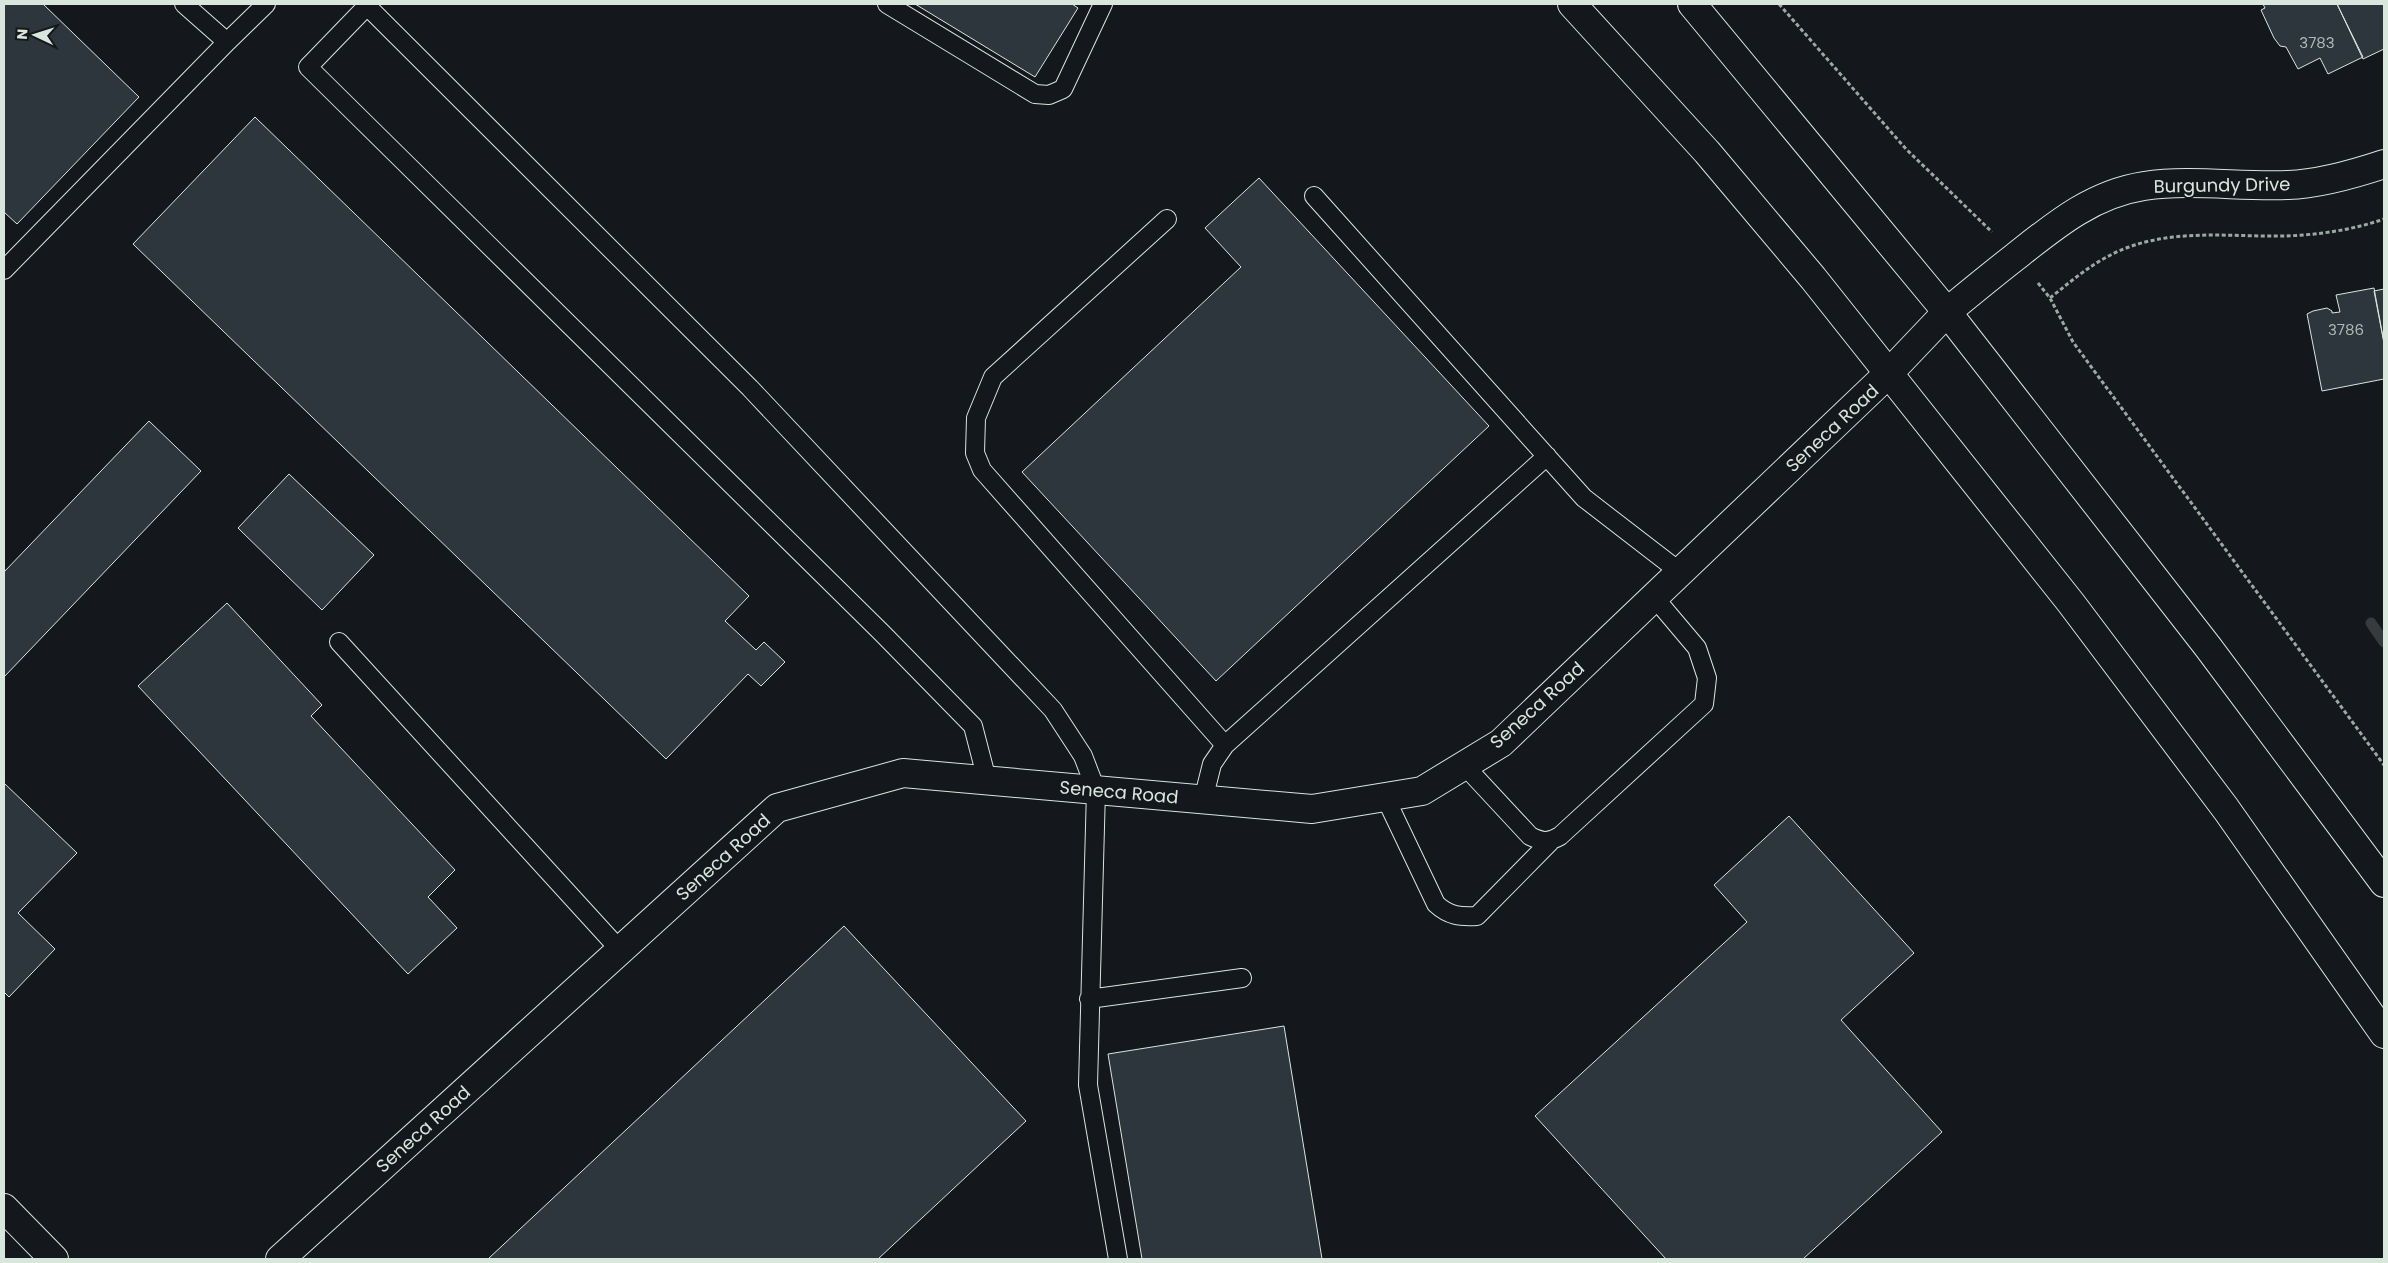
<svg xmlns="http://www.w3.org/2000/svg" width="2388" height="1263" font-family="Poppins,sans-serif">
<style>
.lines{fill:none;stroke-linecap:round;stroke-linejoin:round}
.stream{stroke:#363b3e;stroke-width:11}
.building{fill:#2c363c;stroke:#d8e6dc}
.lane-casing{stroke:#d8e6dc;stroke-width:20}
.street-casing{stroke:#d8e6dc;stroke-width:30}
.secondary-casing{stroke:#d8e6dc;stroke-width:30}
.highway-casing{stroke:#d8e6dc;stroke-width:30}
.path{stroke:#9da8a2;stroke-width:3;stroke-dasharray:4 2.5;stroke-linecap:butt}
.lane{stroke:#14181c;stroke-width:18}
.street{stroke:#14181c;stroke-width:28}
.secondary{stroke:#14181c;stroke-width:28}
.highway{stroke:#14181c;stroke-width:28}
.labels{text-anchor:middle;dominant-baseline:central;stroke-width:4;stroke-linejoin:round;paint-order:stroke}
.number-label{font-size:15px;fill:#adbab4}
.street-label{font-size:18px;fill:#d8e6dc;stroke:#14181c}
</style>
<rect width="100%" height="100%" fill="#14181c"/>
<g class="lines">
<!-- stream -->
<path class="stream" d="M2371 623 2384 642"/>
</g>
<!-- building -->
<path class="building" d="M4 4H43L139 97 17 224 4 212Z
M915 4H1072L1078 8 1035 77Z
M2263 4H2337L2363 57 2328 74 2320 58 2298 69 2286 47 2280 46 2274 38 2261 10 2265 8Z
M2337 4H2384V49L2363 59Z
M255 117 749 596 725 621 756 650 764 642 785 662 761 686 748 674 666 759 133 244Z
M1259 178 1489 426 1216 681 1022 472 1241 267 1205 228Z
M2374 288 2384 343V379L2322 391 2307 314 2313 311 2327 308 2332 311V313L2340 312 2336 295Z
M2384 289V343L2374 291Z
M149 421 201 471 4 677V572Z
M289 474 374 555 322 610 238 528Z
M227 603 322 705 311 716 455 870 428 897 457 928 408 974 138 686Z
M4 783 77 853 18 913 55 949 9 997 4 992Z
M1789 816 1914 953 1841 1020 1942 1132 1803 1259H1666L1535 1116 1747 922 1714 885Z
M844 926 1026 1121 878 1259H488Z
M1284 1026 1322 1259H1142L1108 1054Z"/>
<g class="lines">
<defs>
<path id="lane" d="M887 4 1035 94 1049 95 1063 89 1103 4
M227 42 266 4
M1314 196 1584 498 1680 572
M1167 219 993 377 976 418 975 453 982 470 1225 745
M4 270 227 42 184 4
M339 642 620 950
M1464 765 1530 836C1542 842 1548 843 1560 836L1704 704 1707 678 1697 648 1654 597
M987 780 973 726 882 633 308 67 367 6 750 388 1053 710 1083 756 1096 790 1088 1085 1118 1259
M1385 797 1436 904C1449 916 1460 917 1477 916L1550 842
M1203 800 1212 764 1225 745 1547 456
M1089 999 1242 978"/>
<path id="street" d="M1947 312C1970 293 1992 275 2015 257 2054 226 2092 194 2144 186 2192 179 2239 187 2288 185 2320 184 2354 174 2384 164"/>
<path id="secondary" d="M4 1208 54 1259
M280 1259 777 808 903 773 1312 809 1422 791 1501 743 1889 373 1947 312"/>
<path id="highway" d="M1572 4 1707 152 1813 278 2071 603 2226 809 2384 1034
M1692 4 1947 312 2208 647 2384 883"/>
</defs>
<!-- lane casing -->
<use href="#lane" class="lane-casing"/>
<!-- street casing -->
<use href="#street" class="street-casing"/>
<!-- secondary casing -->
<use href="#secondary" class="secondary-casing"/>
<!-- highway casing -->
<use href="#highway" class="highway-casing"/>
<!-- path -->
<path class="path" d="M1779 4 1906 149 1992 232
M2038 283 2050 298 2073 342 2384 765
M2050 298C2075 278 2098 258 2129 247 2179 229 2232 237 2284 236 2317 235 2353 230 2384 219"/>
<!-- lane -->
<use href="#lane" class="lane"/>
<!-- street -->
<use href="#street" class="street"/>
<!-- secondary -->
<use href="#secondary" class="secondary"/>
<!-- highway -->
<use href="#highway" class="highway"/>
</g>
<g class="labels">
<!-- number labels -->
<g class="number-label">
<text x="2317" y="42">3783</text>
<text x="2346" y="329">3786</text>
</g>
<!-- street labels -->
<g class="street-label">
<text transform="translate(2222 185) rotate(-1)">Burgundy Drive</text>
<text transform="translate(1832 428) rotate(-43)">Seneca Road</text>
<text transform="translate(1537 705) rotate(-42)">Seneca Road</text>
<text transform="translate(1119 792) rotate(5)">Seneca Road</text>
<text transform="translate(723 857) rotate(-42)">Seneca Road</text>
<text transform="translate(423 1129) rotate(-42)">Seneca Road</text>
</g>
</g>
<!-- border -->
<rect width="2388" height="1263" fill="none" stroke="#d8e6dc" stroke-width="10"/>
<!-- north arrow -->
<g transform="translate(35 35) rotate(274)" stroke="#14181c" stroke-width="4" paint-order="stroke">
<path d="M0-4L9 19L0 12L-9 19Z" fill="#d8e6dc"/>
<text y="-8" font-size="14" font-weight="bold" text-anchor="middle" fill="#d8e6dc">N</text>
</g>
</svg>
